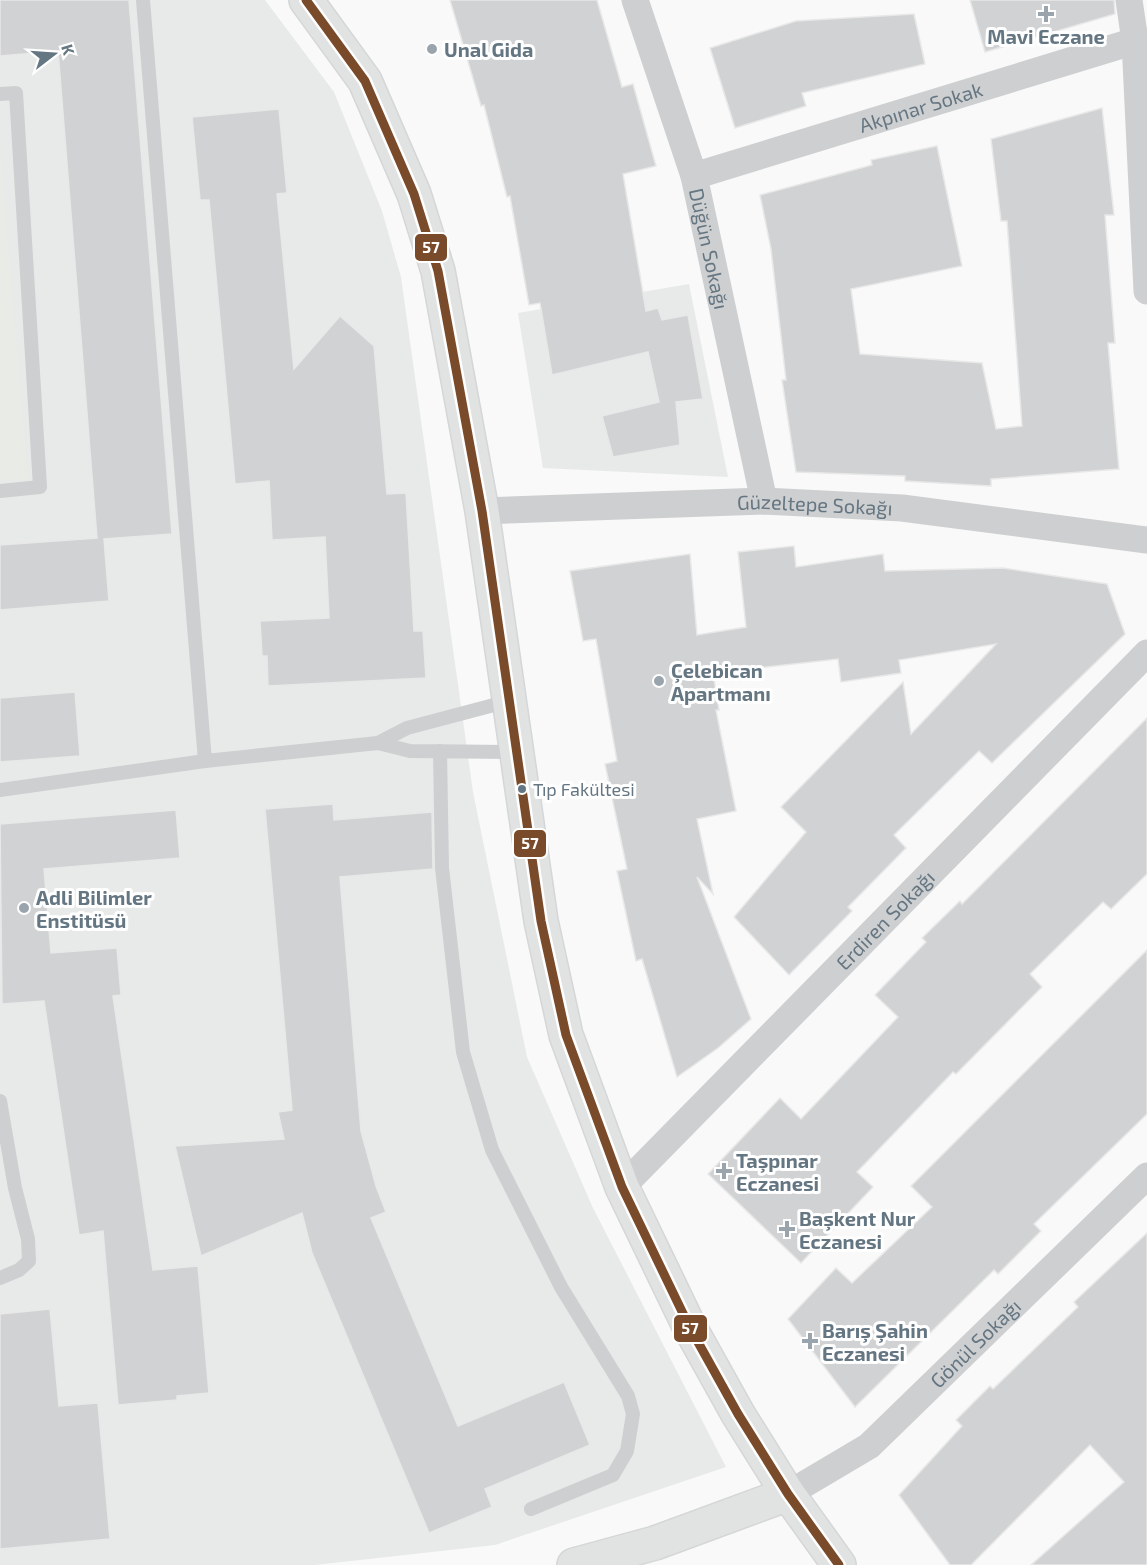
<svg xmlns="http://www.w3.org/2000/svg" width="1147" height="1565" font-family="'Exo 2',sans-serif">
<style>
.built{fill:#e8e9e9}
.green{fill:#e8ebe6}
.building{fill:#d0d2d3;stroke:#e8e8e8;stroke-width:1.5}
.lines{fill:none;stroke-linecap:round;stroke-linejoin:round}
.secondary-casing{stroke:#d5d6d7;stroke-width:36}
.primary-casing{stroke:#d5d6d7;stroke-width:36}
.lane{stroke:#cecfd0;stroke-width:14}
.street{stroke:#cecfd0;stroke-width:27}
.secondary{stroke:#e1e2e2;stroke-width:33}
.primary{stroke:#e1e2e2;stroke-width:33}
.bus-1-casing{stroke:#fff;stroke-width:14}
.bus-1{stroke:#7a4b2a;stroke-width:9}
.poi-dot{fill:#99a4ac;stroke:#fff;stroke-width:2}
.bus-dot{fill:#657683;stroke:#fff;stroke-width:2}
.labels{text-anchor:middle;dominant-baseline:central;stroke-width:6;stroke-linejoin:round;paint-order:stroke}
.bus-label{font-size:18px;fill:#657683;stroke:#fff;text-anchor:start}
.poi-label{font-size:20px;font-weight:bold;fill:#657683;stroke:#fff;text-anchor:start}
.street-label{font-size:20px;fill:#657683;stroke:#fff}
.line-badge{stroke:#fff;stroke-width:2}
.badge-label{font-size:16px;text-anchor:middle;font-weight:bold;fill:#fff}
</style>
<rect width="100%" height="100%" fill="#f9f9f9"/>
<!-- built -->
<g class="built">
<polygon points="0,0 265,0 334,92 382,211 401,277 473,792 527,1057 593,1208 726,1467 495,1545 315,1565 0,1565"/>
<polygon points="689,284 728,477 543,468 518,313"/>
</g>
<!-- green -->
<polygon class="green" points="0,146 28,479 0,480"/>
<!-- building -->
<g class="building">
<polygon points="0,0 129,0 172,534 104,539 109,601 0,610 0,545 97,538 58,51 0,56"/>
<polygon points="450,0 597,0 622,87 633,84 656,166 623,174 646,311 658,308 662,320 688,315 703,399 676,402 680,445 613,457 602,416 659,402 648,352 552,375 540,303 529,305 510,196 507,197 484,105 481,106"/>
<polygon points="970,0 1114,0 1115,14 985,52"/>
<polygon points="914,14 925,64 802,93 806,106 735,128 710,48 796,21"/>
<polygon points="1102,108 1114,215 1105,215 1115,343 1108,343 1119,469 991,479 991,486 905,481 905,476 796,472 782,380 786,380 771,249 760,195 872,165 871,160 937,146 962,266 851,289 860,354 982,363 996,429 1022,426 1007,221 1001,221 991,139"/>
<polygon points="279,109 287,193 277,194 294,369 340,316 374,346 387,494 406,493 414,631 423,631 426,678 268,686 267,656 262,656 260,621 329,618 325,537 272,540 269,481 235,484 209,200 200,200 192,117"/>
<polygon points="794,546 796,567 883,554 885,571 1003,568 1107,584 1125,634 992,763 979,751 894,835 906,848 848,907 852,911 789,975 734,917 806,832 781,807 903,682 911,734 996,644 899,660 901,673 841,682 838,659 713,673 719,710 716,710 736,811 697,819 713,894 697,877 751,1019 718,1048 677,1077 642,959 636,961 617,871 627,869 605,764 617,761 596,639 583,641 570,571 690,554 697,635 746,627 738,552"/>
<polygon points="75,692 80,756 0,762 0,698"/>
<polygon points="1147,718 1147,874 1111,909 1103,902 1030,974 1042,987 956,1074 953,1072 857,1172 873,1187 801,1263 708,1174 780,1098 801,1119 898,1017 875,995 926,942 922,938 960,901 962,904"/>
<polygon points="333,804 334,820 432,812 433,869 340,877 361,1131 376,1186 386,1212 371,1218 458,1426 564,1382 590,1445 485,1489 492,1507 429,1533 312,1253 302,1213 201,1256 175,1146 284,1139 278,1112 292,1110 265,809"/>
<polygon points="176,810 180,858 44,869 51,953 117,948 121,995 113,996 153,1270 198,1266 209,1393 177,1396 177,1400 118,1405 103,1231 79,1235 44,1001 2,1004 0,824"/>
<polygon points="1147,950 1147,1114 1034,1224 1041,1231 998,1274 994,1270 855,1407 788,1319 836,1268 852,1283 932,1207 911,1186"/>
<polygon points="1147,1233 1147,1565 1031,1565 1124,1482 1090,1445 971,1565 950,1565 899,1495 962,1426 956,1420 990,1386 993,1389 1078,1307 1074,1302"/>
<polygon points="50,1309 59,1406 98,1403 110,1539 0,1549 0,1314"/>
</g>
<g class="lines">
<defs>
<polyline id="secondary" points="574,1565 655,1543 788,1494"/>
<polyline id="primary" points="306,0 365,81 414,194 438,271 482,511 541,921 566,1035 622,1187 689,1326 738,1414 788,1494 839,1565"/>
</defs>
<!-- secondary casing -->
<use href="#secondary" class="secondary-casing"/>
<!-- primary casing -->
<use href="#primary" class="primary-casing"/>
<!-- lane -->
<g class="lane">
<polyline points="143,0 205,761"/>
<polyline points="0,94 16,93 40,487 0,491"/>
<polyline points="378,743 407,728 509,701"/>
<polyline points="440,751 442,868 463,1052 492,1150 561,1287 628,1396 633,1414 627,1451 613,1475 531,1509"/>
<polyline points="0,790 205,761 378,743 410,751 516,752"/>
<polyline points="0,1101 15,1188 28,1239 29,1261 19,1270 0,1278"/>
</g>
<!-- street -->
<g class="street">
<path id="s1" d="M635,0l59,176 70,325"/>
<polyline points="1129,0 1135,41 1147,291"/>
<path id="s2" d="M694,176l441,-135h12"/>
<path id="s3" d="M482,511l282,-10 138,7 245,32"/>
<path id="s4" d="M622,1187l525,-534"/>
<path id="s5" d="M788,1494l81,-48 278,-270"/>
</g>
<!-- secondary -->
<use href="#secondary" class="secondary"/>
<!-- primary -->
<use href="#primary" class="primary"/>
<defs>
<polyline id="bus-1" points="306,0 365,81 414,194 438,271 482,511 541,921 566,1035 622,1187 689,1326 738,1414 788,1494 839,1565"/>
</defs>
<!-- bus-1 casing -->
<use href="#bus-1" class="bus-1-casing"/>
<!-- bus-1 -->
<use href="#bus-1" class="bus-1"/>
</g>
<!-- markers -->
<g class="poi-dot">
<path d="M1043 5h6v6h6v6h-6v6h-6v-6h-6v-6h6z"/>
<circle cx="432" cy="49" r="6"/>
<circle cx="659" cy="681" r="6"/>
<circle cx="24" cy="908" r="6"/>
<path d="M721 1162h6v6h6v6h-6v6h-6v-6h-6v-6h6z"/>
<path d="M784 1220h6v6h6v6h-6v6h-6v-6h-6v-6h6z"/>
<path d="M807 1332h6v6h6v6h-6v6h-6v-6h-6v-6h6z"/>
</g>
<circle class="bus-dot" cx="522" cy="789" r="5"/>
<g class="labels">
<!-- bus labels -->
<g class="bus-label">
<text x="533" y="789">Tıp Fakültesi</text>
</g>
<!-- poi labels -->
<g class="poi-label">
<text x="1046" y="36" text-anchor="middle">Mavi Eczane</text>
<text x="444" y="49">Unal Gida</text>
<text x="671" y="670">Çelebican<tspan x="671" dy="23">Apartmanı</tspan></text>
<text x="36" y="897">Adli Bilimler<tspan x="36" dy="23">Enstitüsü</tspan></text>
<text x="736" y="1160">Taşpınar<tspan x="736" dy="23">Eczanesi</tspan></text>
<text x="799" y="1218">Başkent Nur<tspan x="799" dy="23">Eczanesi</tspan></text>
<text x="822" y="1330">Barış Şahin<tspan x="822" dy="23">Eczanesi</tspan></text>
</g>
<!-- street labels -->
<g class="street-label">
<text stroke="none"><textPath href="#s2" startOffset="237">Akpınar Sokak</textPath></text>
<text stroke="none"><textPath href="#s1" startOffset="260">Düğün Sokağı</textPath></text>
<text stroke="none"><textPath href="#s3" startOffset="333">Güzeltepe Sokağı</textPath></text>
<text stroke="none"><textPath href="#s4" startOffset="375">Erdiren Sokağı</textPath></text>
<text stroke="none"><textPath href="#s5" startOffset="242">Gönül Sokağı</textPath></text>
</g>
</g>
<g class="line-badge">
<rect x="414" y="233" width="34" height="29" rx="6" fill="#7a4b2a"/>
<rect x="513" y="829" width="34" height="29" rx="6" fill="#7a4b2a"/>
<rect x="673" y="1314" width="35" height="29" rx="6" fill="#7a4b2a"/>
</g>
<g class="badge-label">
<text x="431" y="253">57</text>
<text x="530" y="849">57</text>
<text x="690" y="1334">57</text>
</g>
<!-- north arrow -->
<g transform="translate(54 54) rotate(73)" stroke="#ffffff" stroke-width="4.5" paint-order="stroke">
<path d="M0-4.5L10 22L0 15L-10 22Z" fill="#657683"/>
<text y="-9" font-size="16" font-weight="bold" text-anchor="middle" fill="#657683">K</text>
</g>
</svg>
